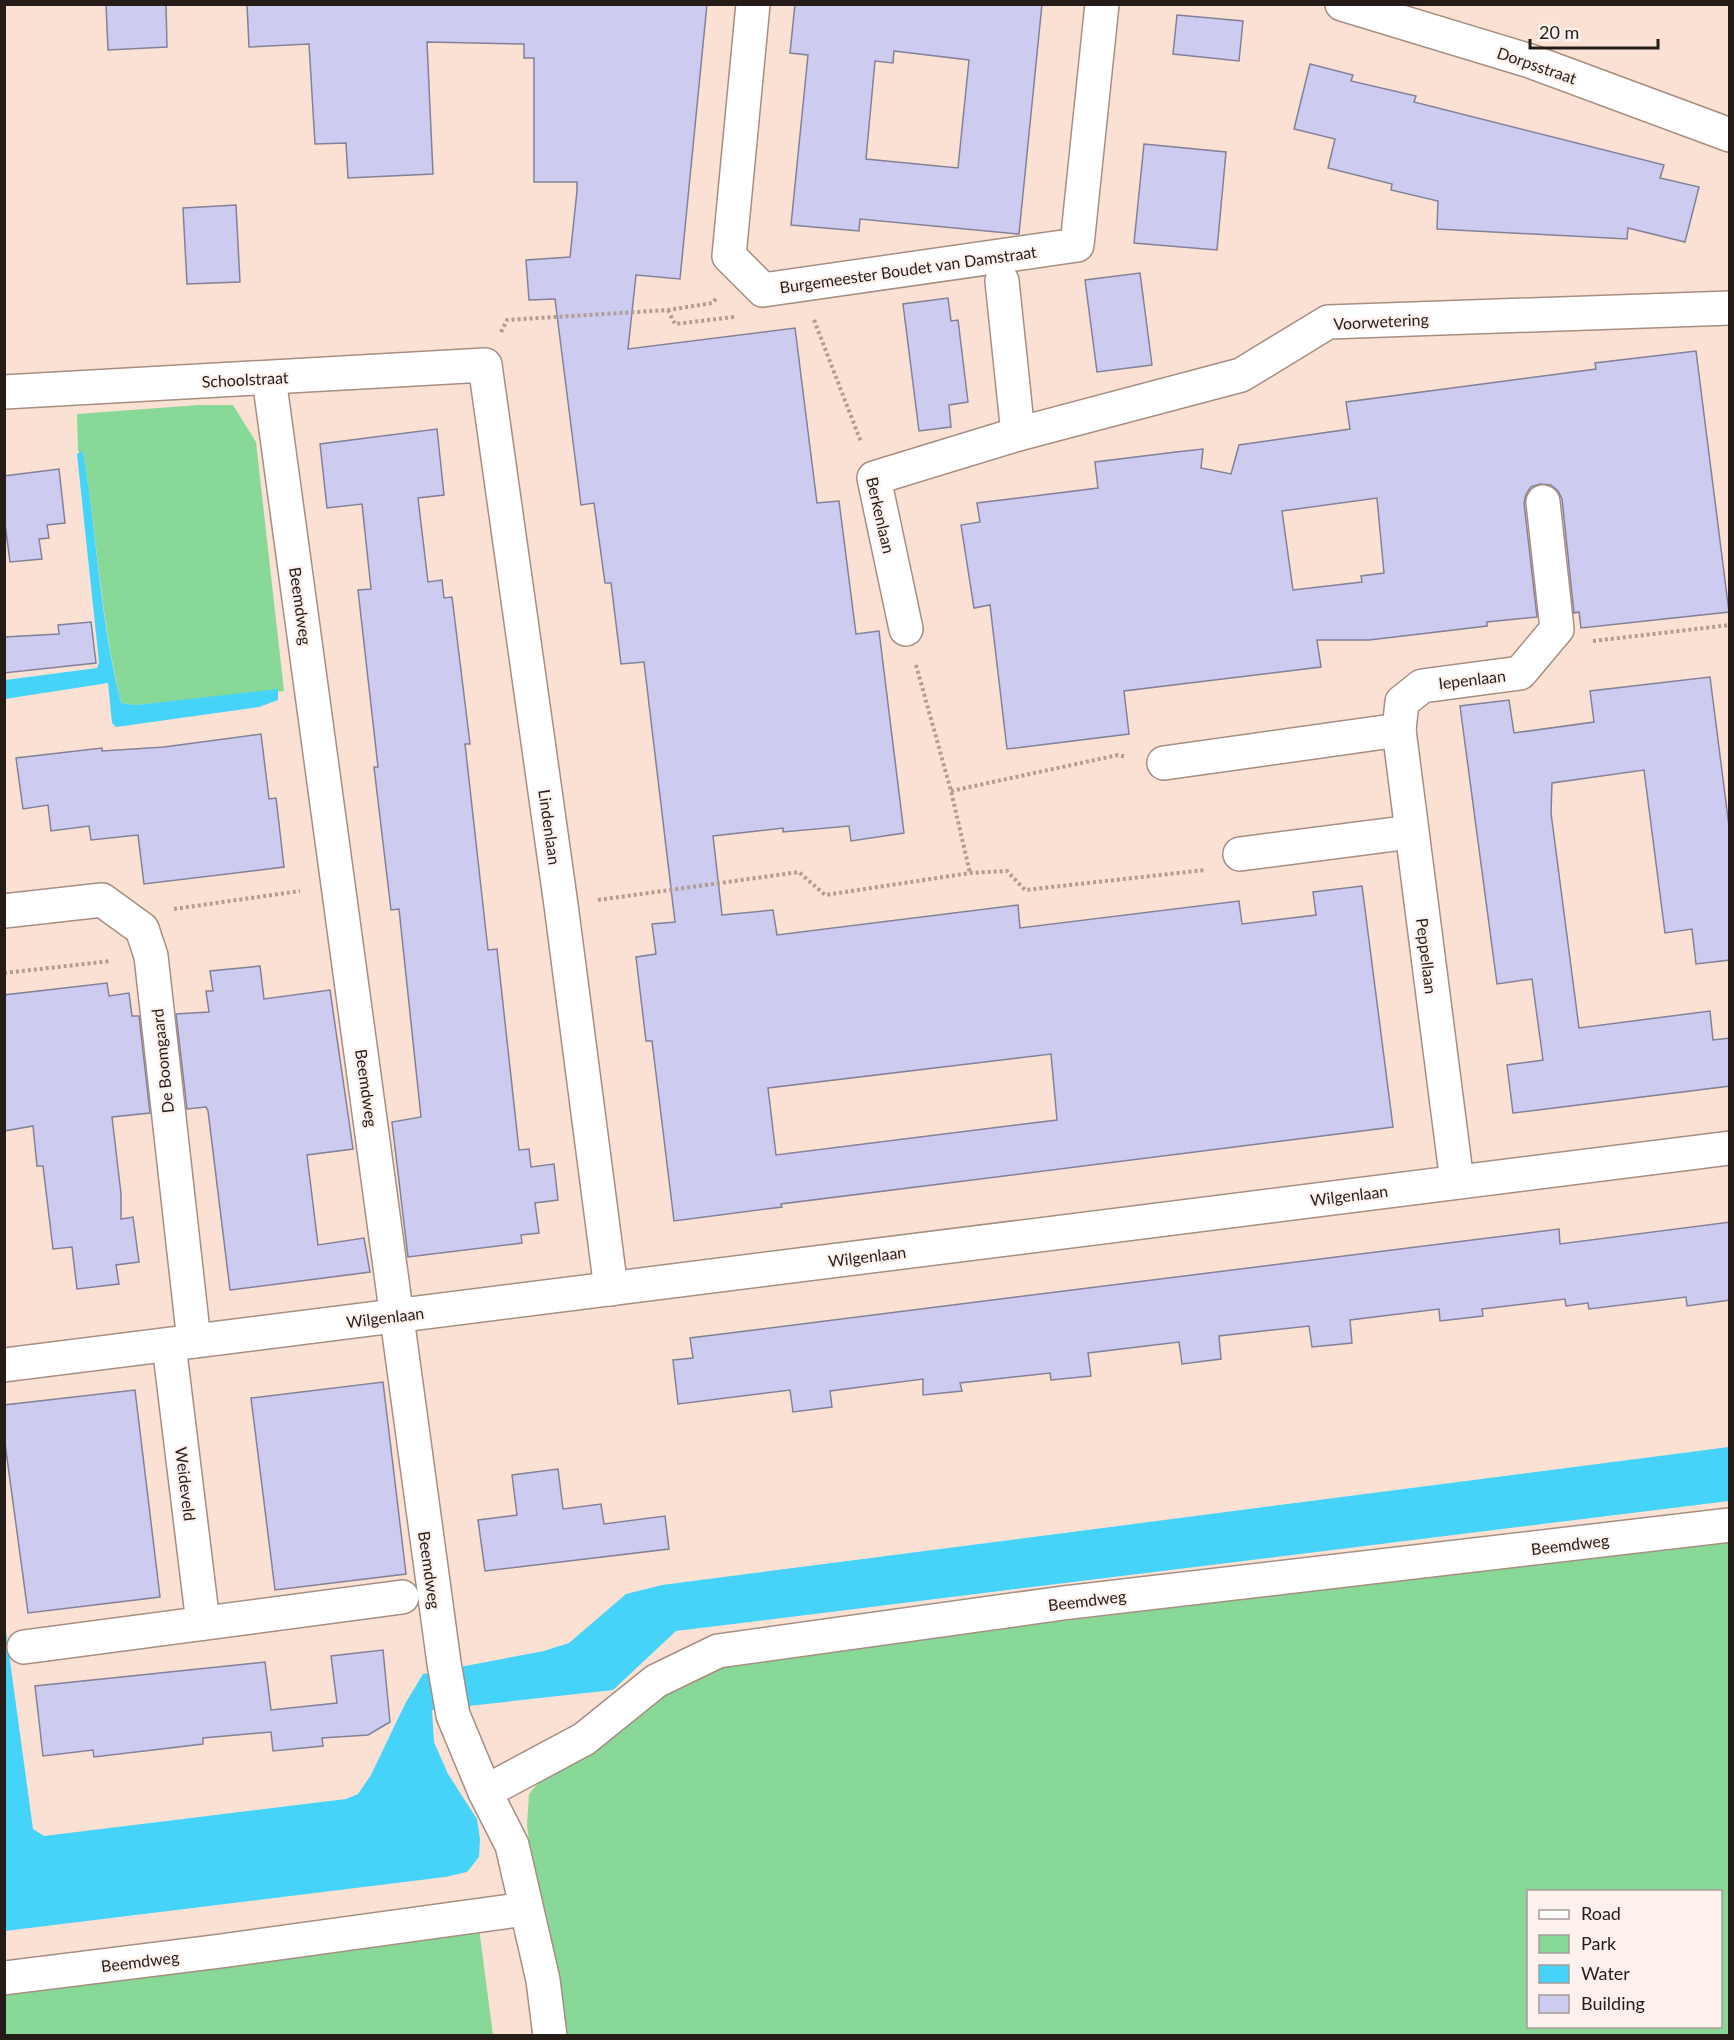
<svg xmlns="http://www.w3.org/2000/svg" width="1734" height="2040" font-family="Lato,sans-serif">
<style>
.green{fill:#88d997;fill-rule:evenodd}
.water{fill:#45d3fa}
.building{fill:#cecbf0;stroke:#838197;stroke-width:1.5;fill-rule:evenodd}
.lines{fill:none;stroke-linecap:round;stroke-linejoin:round}
.minor-casing{stroke:#a68e82;stroke-width:36}
.path{stroke:#b09d93;stroke-width:4;stroke-dasharray:3 3;stroke-linecap:butt}
.minor{stroke:#fff;stroke-width:33}
.labels{text-anchor:middle;dominant-baseline:central;stroke-width:4.5;stroke-linejoin:round;paint-order:stroke}
.street-label{font-size:16px;fill:#251c18;stroke:#fcf1ec}
</style>
<rect width="100%" height="100%" fill="#fae1d4"/>
<!-- green -->
<g class="green">
<path d="M199,405h34l23,37 28,249 -149,14 -14,-2c-20,-82 -24,-168 -38,-252l-4,2 -1,-3 -1,-36z"/>
<path d="M1729,1540v495h-1177l-25,-210 2,-31 10,-12 51,-34 92,-81zM1528,1892h192v134h-192z"/>
<polygon points="477,1913 493,2035 5,2035 4,1976"/>
</g>
<!-- water -->
<g class="water">
<path d="M83,451c14,83 17,170 38,252l15,2 142,-16v11l-19,7 -143,20 -4,-4 -4,-40 -103,16v-19l92,-12 2,-6 -22,-208z"/>
<polygon points="1729,1447 1729,1501 676,1631 613,1690 432,1710 434,1742 448,1774 477,1819 480,1839 479,1857 467,1872 445,1877 5,1931 4,1617 33,1829 44,1836 346,1799 358,1794 371,1775 405,1704 423,1674 544,1651 569,1643 626,1594 662,1585"/>
</g>
<!-- building -->
<g class="building">
<polygon points="106,4 166,4 167,47 108,50"/>
<path d="M247,4h460l-27,275 -44,-4 -8,74 167,-21 22,175 22,-2 17,133 23,-3 25,202 -53,8 -2,-15 -66,6v-4l-70,8 9,79 51,-5 4,25 241,-30 2,23 219,-27 3,23 74,-9 -3,-23 49,-6 31,241 -612,77 1,3 -108,14 -22,-180h-6l-10,-84 20,-3 -4,-30 23,-2 -31,-260 -23,2 -10,-81h-6l-11,-80 -13,2 -26,-206 -26,1 -3,-40 44,-3 7,-66v-9h-43v-124h-10v-14l-97,-2 6,132 -85,4 -2,-35 -31,1 -6,-100 -60,3zM1051,1054l6,66 -281,35 -8,-67z"/>
<path d="M795,4h247l-23,230 -159,-15 -1,12 -68,-6 17,-170 -18,-2zM894,51l75,9 -11,108 -92,-9 9,-98 18,2z"/>
<polygon points="1177,15 1243,21 1239,61 1173,54"/>
<polygon points="1310,64 1353,75 1351,81 1416,96 1414,102 1664,165 1660,178 1699,187 1685,242 1628,228 1627,239 1437,229 1438,201 1391,190 1392,184 1328,168 1335,139 1294,129"/>
<polygon points="1144,144 1226,152 1217,250 1134,243"/>
<polygon points="236,205 240,282 187,284 183,208"/>
<polygon points="1140,273 1152,365 1097,372 1085,280"/>
<polygon points="948,298 951,321 958,320 968,402 949,405 951,427 919,431 903,304"/>
<path d="M1696,351l33,261 -148,16 -2,-16 -5,1 -12,-114 -4,-8 -7,-6 -11,-1 -9,3 -5,7 -2,9 13,114 -50,5v4l-118,14h-52l4,27 -197,24 5,43 -122,15 -17,-144 -16,3 -13,-83 19,-3 -3,-19 121,-15 -3,-26 81,-10 27,-3 -2,19 30,6 8,-29 111,-16 -4,-27 250,-33 -1,-6zM1377,498l7,75 -23,3 1,6 -69,8 -11,-79z"/>
<polygon points="437,429 444,495 418,498 428,582 442,580 444,598 452,597 470,744 465,744 488,950 497,949 519,1150 529,1149 531,1167 554,1164 558,1200 535,1203 539,1233 521,1235 522,1243 408,1257 392,1122 421,1117 399,909 391,910 374,767 378,767 358,590 371,589 362,504 327,508 320,444"/>
<polygon points="59,469 65,523 47,525 49,538 39,539 42,559 10,562 4,516 4,476"/>
<polygon points="91,622 96,663 4,673 4,637 59,634 58,625"/>
<polygon points="1710,677 1730,834 1730,960 1696,964 1692,929 1665,933 1644,770 1552,783 1551,813 1579,1028 1710,1011 1713,1040 1730,1038 1730,1086 1513,1113 1507,1065 1543,1060 1532,979 1497,984 1460,706 1509,700 1514,733 1594,722 1590,691"/>
<polygon points="261,734 269,799 276,798 284,867 144,884 138,835 91,840 89,826 51,831 48,805 23,809 16,758 102,748 102,751 164,747"/>
<polygon points="260,966 264,999 330,990 353,1149 307,1155 318,1245 364,1238 370,1272 230,1290 208,1111 206,1107 187,1109 176,1014 209,1012 206,991 213,991 210,971"/>
<polygon points="107,983 109,996 129,993 132,1016 139,1016 150,1113 112,1117 121,1194 121,1219 133,1217 139,1262 116,1265 119,1284 77,1289 72,1247 53,1249 43,1166 37,1166 33,1126 4,1131 4,995"/>
<polygon points="1730,1222 1730,1300 1687,1306 1686,1297 1589,1309 1588,1303 1566,1306 1565,1299 1482,1309 1483,1316 1440,1321 1439,1309 1350,1320 1352,1343 1312,1347 1309,1326 1219,1336 1221,1359 1182,1364 1179,1342 1088,1353 1091,1376 1051,1380 1050,1373 960,1383 962,1391 923,1395 923,1379 830,1391 832,1407 793,1412 790,1390 678,1404 673,1360 693,1358 690,1338 1559,1229 1560,1244"/>
<polygon points="383,1382 406,1574 275,1590 251,1398"/>
<polygon points="135,1390 160,1597 28,1613 4,1436 4,1405"/>
<polygon points="558,1469 563,1509 601,1504 604,1524 665,1516 669,1549 485,1571 478,1520 517,1515 512,1475"/>
<polygon points="383,1650 390,1722 368,1735 322,1738 323,1746 273,1751 271,1732 203,1738 203,1744 94,1757 93,1750 43,1756 35,1686 265,1662 271,1710 337,1703 331,1656"/>
</g>
<g class="lines">
<defs>
<g id="minor">
<polyline points="753,4 729,256 763,290 1077,245 1102,4"/>
<polyline points="1342,4 1530,61 1730,135"/>
<polyline points="1002,281 1018,434"/>
<polyline points="269,378 444,1663 453,1715 485,1792 512,1845 543,1980 550,2036"/>
<polyline points="4,392 485,365 561,905 611,1289"/>
<polyline points="906,629 874,478 1018,434 1241,375 1328,322 1730,308"/>
<polyline points="1399,730 1457,1182"/>
<polyline points="1164,763 1399,730 1402,702 1422,686 1520,673 1557,629 1543,502"/>
<polyline points="1240,854 1411,832"/>
<polyline points="4,911 102,900 142,929 151,956 194,1341"/>
<polyline points="169,1345 203,1623"/>
<polyline points="4,1365 1730,1148"/>
<polyline points="24,1647 402,1597"/>
<polyline points="485,1792 584,1739 656,1681 718,1651 1063,1603 1730,1525"/>
<polyline points="4,1978 221,1951 525,1909"/>
</g>
</defs>
<!-- minor casing -->
<use href="#minor" class="minor-casing"/>
<!-- path -->
<g class="path">
<polyline points="668,310 675,324 734,317"/>
<polyline points="814,320 861,442"/>
<polyline points="501,332 507,320 668,310 712,303 717,298"/>
<polyline points="1593,641 1730,625"/>
<polyline points="916,665 951,791 970,873"/>
<polyline points="951,791 1118,755 1126,757"/>
<polyline points="598,900 799,872 825,895 970,873 1007,871 1025,890 1205,870"/>
<polyline points="174,909 300,891"/>
<polyline points="4,973 111,961"/>
</g>
<!-- minor -->
<use href="#minor" class="minor"/>
</g>
<g class="labels">
<!-- street labels -->
<g class="street-label">
<text transform="translate(1537 65) rotate(19)">Dorpsstraat</text>
<text transform="translate(908 269) rotate(-8)">Burgemeester Boudet van Damstraat</text>
<text transform="translate(1381 321) rotate(-3)">Voorwetering</text>
<text transform="translate(245 379) rotate(-3)">Schoolstraat</text>
<text transform="translate(881 515) rotate(77)">Berkenlaan</text>
<text transform="translate(301 606) rotate(82)">Beemdweg</text>
<text transform="translate(1472 679) rotate(-7)">Iepenlaan</text>
<text transform="translate(550 827) rotate(82)">Lindenlaan</text>
<text transform="translate(1427 956) rotate(83)">Peppellaan</text>
<text transform="translate(162 1061) rotate(-96)">De Boomgaard</text>
<text transform="translate(367 1088) rotate(82)">Beemdweg</text>
<text transform="translate(1349 1195) rotate(-7)">Wilgenlaan</text>
<text transform="translate(867 1256) rotate(-7)">Wilgenlaan</text>
<text transform="translate(385 1317) rotate(-7)">Wilgenlaan</text>
<text transform="translate(186 1484) rotate(83)">Weideveld</text>
<text transform="translate(1570 1544) rotate(-7)">Beemdweg</text>
<text transform="translate(430 1570) rotate(82)">Beemdweg</text>
<text transform="translate(1087 1600) rotate(-7)">Beemdweg</text>
<text transform="translate(140 1961) rotate(-7)">Beemdweg</text>
</g>
</g>
<!-- border -->
<rect width="1734" height="2040" fill="none" stroke="#251c18" stroke-width="12"/>
<!-- legend -->
<rect x="1527" y="1890" width="195" height="138" fill="#fcf1ec" stroke="#a69c97" stroke-width="1.5"/>
<rect x="1539" y="1910" width="30" height="9" fill="#ffffff" stroke="#a69c97" stroke-width="1.5"/>
<text x="1581" y="1920" font-size="18" fill="#251c18">Road</text>
<rect x="1539" y="1935" width="30" height="18" fill="#88d997" stroke="#a69c97" stroke-width="1.5"/>
<text x="1581" y="1950" font-size="18" fill="#251c18">Park</text>
<rect x="1539" y="1965" width="30" height="18" fill="#45d3fa" stroke="#a69c97" stroke-width="1.5"/>
<text x="1581" y="1980" font-size="18" fill="#251c18">Water</text>
<rect x="1539" y="1995" width="30" height="18" fill="#cecbf0" stroke="#a69c97" stroke-width="1.5"/>
<text x="1581" y="2010" font-size="18" fill="#251c18">Building</text>
<!-- scale -->
<path d="M1530 39v9h128v-9" fill="none" stroke="#251c18" stroke-width="3"/>
<text x="1539" y="39" font-size="18" fill="#251c18" stroke="#fcf1ec" stroke-width="4.5" paint-order="stroke">20 m</text>
</svg>
